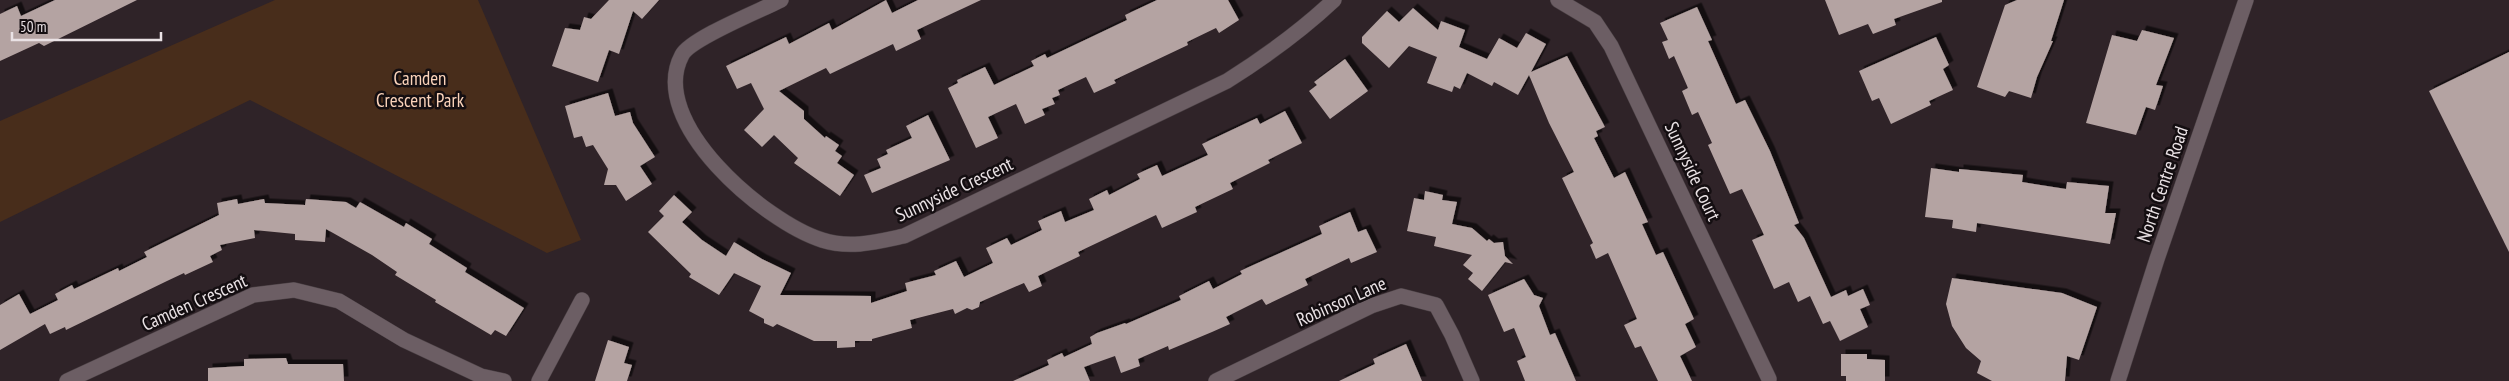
<svg xmlns="http://www.w3.org/2000/svg" width="2509" height="381" font-family="'PT Sans Narrow',sans-serif">
<style>
.green{fill:#482d1b}
.building{fill:#b4a3a2;filter:url(#shadow)}
.lines{fill:none;stroke-linecap:round;stroke-linejoin:round}
.street-casing{stroke:#4a4044;stroke-width:16}
.secondary-casing{stroke:#4a4044;stroke-width:16}
.street{stroke:#6c5e64;stroke-width:15}
.secondary{stroke:#6c5e64;stroke-width:15}
.labels{text-anchor:middle;dominant-baseline:central;stroke-width:5;stroke-linejoin:round;paint-order:stroke}
.park-label{font-size:19px;fill:#fbd3ba;stroke:#140e11}
.street-label{font-size:19px;fill:#eae2e5;stroke:#140e11}
</style>
<defs>
<filter id="shadow"><feDropShadow dx="4.5" dy="-4.5" stdDeviation="0" flood-color="#0009"/></filter>
</defs>
<rect width="100%" height="100%" fill="#2f2328"/>
<!-- green -->
<polygon class="green" points="275,0 478,0 581,240 547,253 250,100 0,222 0,121"/>
<!-- building -->
<g class="building">
<polygon points="55,0 137,0 44,46 39,43 0,61 0,14 17,6 21,16"/>
<polygon points="609,0 659,0 642,19 633,11 619,54 609,50 598,82 552,66 565,28 580,30 584,17 591,19"/>
<polygon points="886,0 892,13 918,0 981,0 917,30 921,39 896,51 893,44 830,74 826,68 779,91 804,111 804,119 825,138 826,136 839,145 835,151 842,156 837,163 854,175 840,196 794,163 798,158 774,135 762,147 744,130 764,109 751,83 737,89 726,66 786,37 789,44 829,23 832,30"/>
<polygon points="1157,0 1228,0 1239,20 1219,33 1216,28 1187,42 1188,45 1114,80 1116,83 1094,93 1086,77 1058,90 1060,95 1052,98 1055,104 1042,109 1045,115 1025,124 1016,104 988,117 998,138 976,148 948,88 958,83 957,80 985,67 994,85 1034,66 1031,61 1045,54 1047,58 1127,20 1125,15"/>
<polygon points="1825,0 1942,0 1942,2 1894,19 1896,25 1873,34 1868,24 1839,35"/>
<polygon points="2017,0 2064,0 2051,41 2053,41 2037,77 2031,98 2009,91 2005,97 1977,87 2005,5"/>
<polygon points="1697,7 1712,40 1708,41 1736,104 1745,100 1770,151 1799,223 1794,225 1804,238 1831,297 1846,290 1848,296 1863,289 1870,305 1860,309 1868,327 1840,341 1830,321 1823,324 1810,296 1798,302 1789,282 1774,289 1752,240 1764,235 1742,189 1730,194 1708,145 1712,143 1698,112 1692,115 1682,91 1688,88 1674,56 1669,59 1662,42 1668,40 1660,23"/>
<polygon points="1413,8 1438,30 1441,21 1465,30 1459,47 1487,59 1499,38 1517,48 1526,33 1546,44 1531,72 1567,56 1605,127 1596,131 1598,136 1594,138 1614,178 1625,172 1648,222 1642,224 1656,255 1663,252 1694,319 1685,324 1696,347 1680,356 1692,381 1658,381 1641,346 1635,348 1624,325 1637,319 1608,253 1596,259 1590,245 1593,243 1562,178 1574,172 1549,123 1529,75 1518,95 1494,82 1492,86 1467,73 1460,89 1454,86 1452,92 1427,83 1437,57 1409,46 1389,68 1362,43 1362,37 1387,11 1399,22"/>
<polygon points="2142,30 2174,38 2156,85 2163,86 2155,110 2146,107 2136,135 2086,123 2112,35 2137,41"/>
<polygon points="1936,37 1949,65 1943,69 1953,90 1929,101 1931,105 1891,124 1879,98 1872,101 1859,71"/>
<polygon points="2509,52 2509,252 2429,91"/>
<polygon points="1345,59 1368,91 1330,119 1309,91 1317,85 1314,82"/>
<polygon points="608,93 615,116 630,112 633,123 655,157 640,166 652,184 626,201 616,185 604,185 608,169 593,145 586,147 582,136 574,138 565,106"/>
<polygon points="1285,111 1302,143 1268,160 1270,163 1230,183 1233,189 1195,207 1197,212 1162,228 1156,215 1078,252 1080,256 1038,276 1042,286 1029,292 1024,283 980,302 979,307 972,310 967,308 955,314 953,309 910,320 912,328 872,339 872,341 855,341 855,347 837,348 837,341 814,341 777,324 773,327 764,323 764,319 749,311 761,286 734,273 719,295 689,277 691,274 648,232 664,216 659,211 674,195 692,212 682,222 702,240 726,256 734,242 762,259 791,273 780,295 871,296 871,303 907,291 905,283 936,275 934,271 956,261 964,277 993,263 986,248 1007,238 1011,245 1042,230 1038,221 1061,211 1065,222 1094,210 1089,199 1107,190 1109,195 1140,179 1137,174 1157,165 1162,176 1208,155 1202,144 1257,118 1260,124"/>
<polygon points="928,115 950,160 872,193 864,175 881,168 877,159 888,154 886,150 912,138 906,126"/>
<polygon points="1931,168 1959,172 1959,169 2023,175 2022,182 2066,189 2067,182 2109,186 2105,213 2116,213 2110,244 1977,223 1976,232 1952,228 1953,220 1925,217"/>
<polygon points="1425,191 1443,195 1442,200 1457,202 1452,224 1472,228 1487,241 1489,239 1494,243 1503,242 1505,256 1513,264 1505,262 1482,291 1468,279 1473,273 1463,265 1472,255 1434,246 1436,237 1407,231 1414,198 1424,200"/>
<polygon points="237,199 238,204 264,199 265,203 305,205 306,199 346,202 356,208 360,202 404,227 406,223 432,239 429,244 467,268 465,272 524,308 506,336 495,330 491,335 435,302 436,300 395,275 397,272 372,255 326,229 325,242 295,240 295,234 254,230 255,238 220,245 222,250 210,256 213,262 185,275 184,273 167,281 66,330 65,327 50,334 45,324 0,350 0,305 19,294 30,314 58,300 55,294 72,285 74,289 118,268 119,271 147,257 144,252 219,215 217,203"/>
<polygon points="1350,212 1358,232 1366,229 1377,252 1351,263 1349,258 1305,279 1308,285 1266,305 1262,299 1226,317 1230,324 1212,332 1169,350 1168,346 1138,359 1140,366 1121,373 1115,356 1084,367 1090,381 1013,381 1049,365 1047,360 1062,353 1064,357 1092,344 1090,337 1097,333 1125,323 1126,324 1181,300 1179,296 1209,281 1213,289 1242,274 1240,271 1322,234 1319,226"/>
<polygon points="1952,278 2062,293 2097,307 2079,360 2067,356 2065,381 1992,381 1977,373 1981,361 1966,348 1952,326 1946,304"/>
<polygon points="1524,279 1534,295 1543,298 1539,306 1550,335 1555,333 1576,381 1525,381 1517,361 1526,357 1514,328 1504,332 1488,295"/>
<polygon points="608,340 629,347 624,363 632,365 627,381 595,381"/>
<polygon points="1406,344 1422,381 1339,381 1375,364 1373,359"/>
<polygon points="1841,354 1867,354 1867,359 1885,360 1885,381 1846,381 1846,376 1841,376"/>
<polygon points="286,358 288,364 343,364 344,381 208,381 208,368 244,366 244,359"/>
</g>
<g class="lines">
<defs>
<g id="street">
<path d="M781,0c-19,10 -90,38 -99,55 -36,67 83,167 140,185 28,9 54,2 82,-4l323,-155c38,-24 74,-50 107,-81"/>
<polyline points="1558,0 1595,22 1611,46 1769,379"/>
<polyline points="67,381 253,295 294,290 339,301 404,340 481,376 504,381"/>
<polyline points="539,381 582,300"/>
<polyline points="1216,381 1371,306 1401,296 1436,305 1452,335 1472,381"/>
</g>
<polyline id="secondary" points="2118,381 2157,259 2246,0"/>
</defs>
<!-- street casing -->
<use href="#street" class="street-casing"/>
<!-- secondary casing -->
<use href="#secondary" class="secondary-casing"/>
<!-- street -->
<use href="#street" class="street"/>
<!-- secondary -->
<use href="#secondary" class="secondary"/>
</g>
<g class="labels">
<!-- park labels -->
<g class="park-label">
<text x="420" y="78">Camden<tspan x="420" dy="22">Crescent Park</tspan></text>
</g>
<!-- street labels -->
<g class="street-label">
<text transform="translate(1693 171) rotate(65)">Sunnyside Court</text>
<text transform="translate(2162 184) rotate(-71)">North Centre Road</text>
<text transform="translate(954 189) rotate(-25)">Sunnyside Crescent</text>
<text transform="translate(1341 301) rotate(-24)">Robinson Lane</text>
<text transform="translate(194 302) rotate(-24)">Camden Crescent</text>
</g>
</g>
<!-- scale -->
<path d="M12 32v8h149v-8" fill="none" stroke="#eae2e5" stroke-width="2.5"/>
<text x="20" y="32" font-size="15" fill="#eae2e5" stroke="#140e11" stroke-width="4" paint-order="stroke">50 m</text>
</svg>
